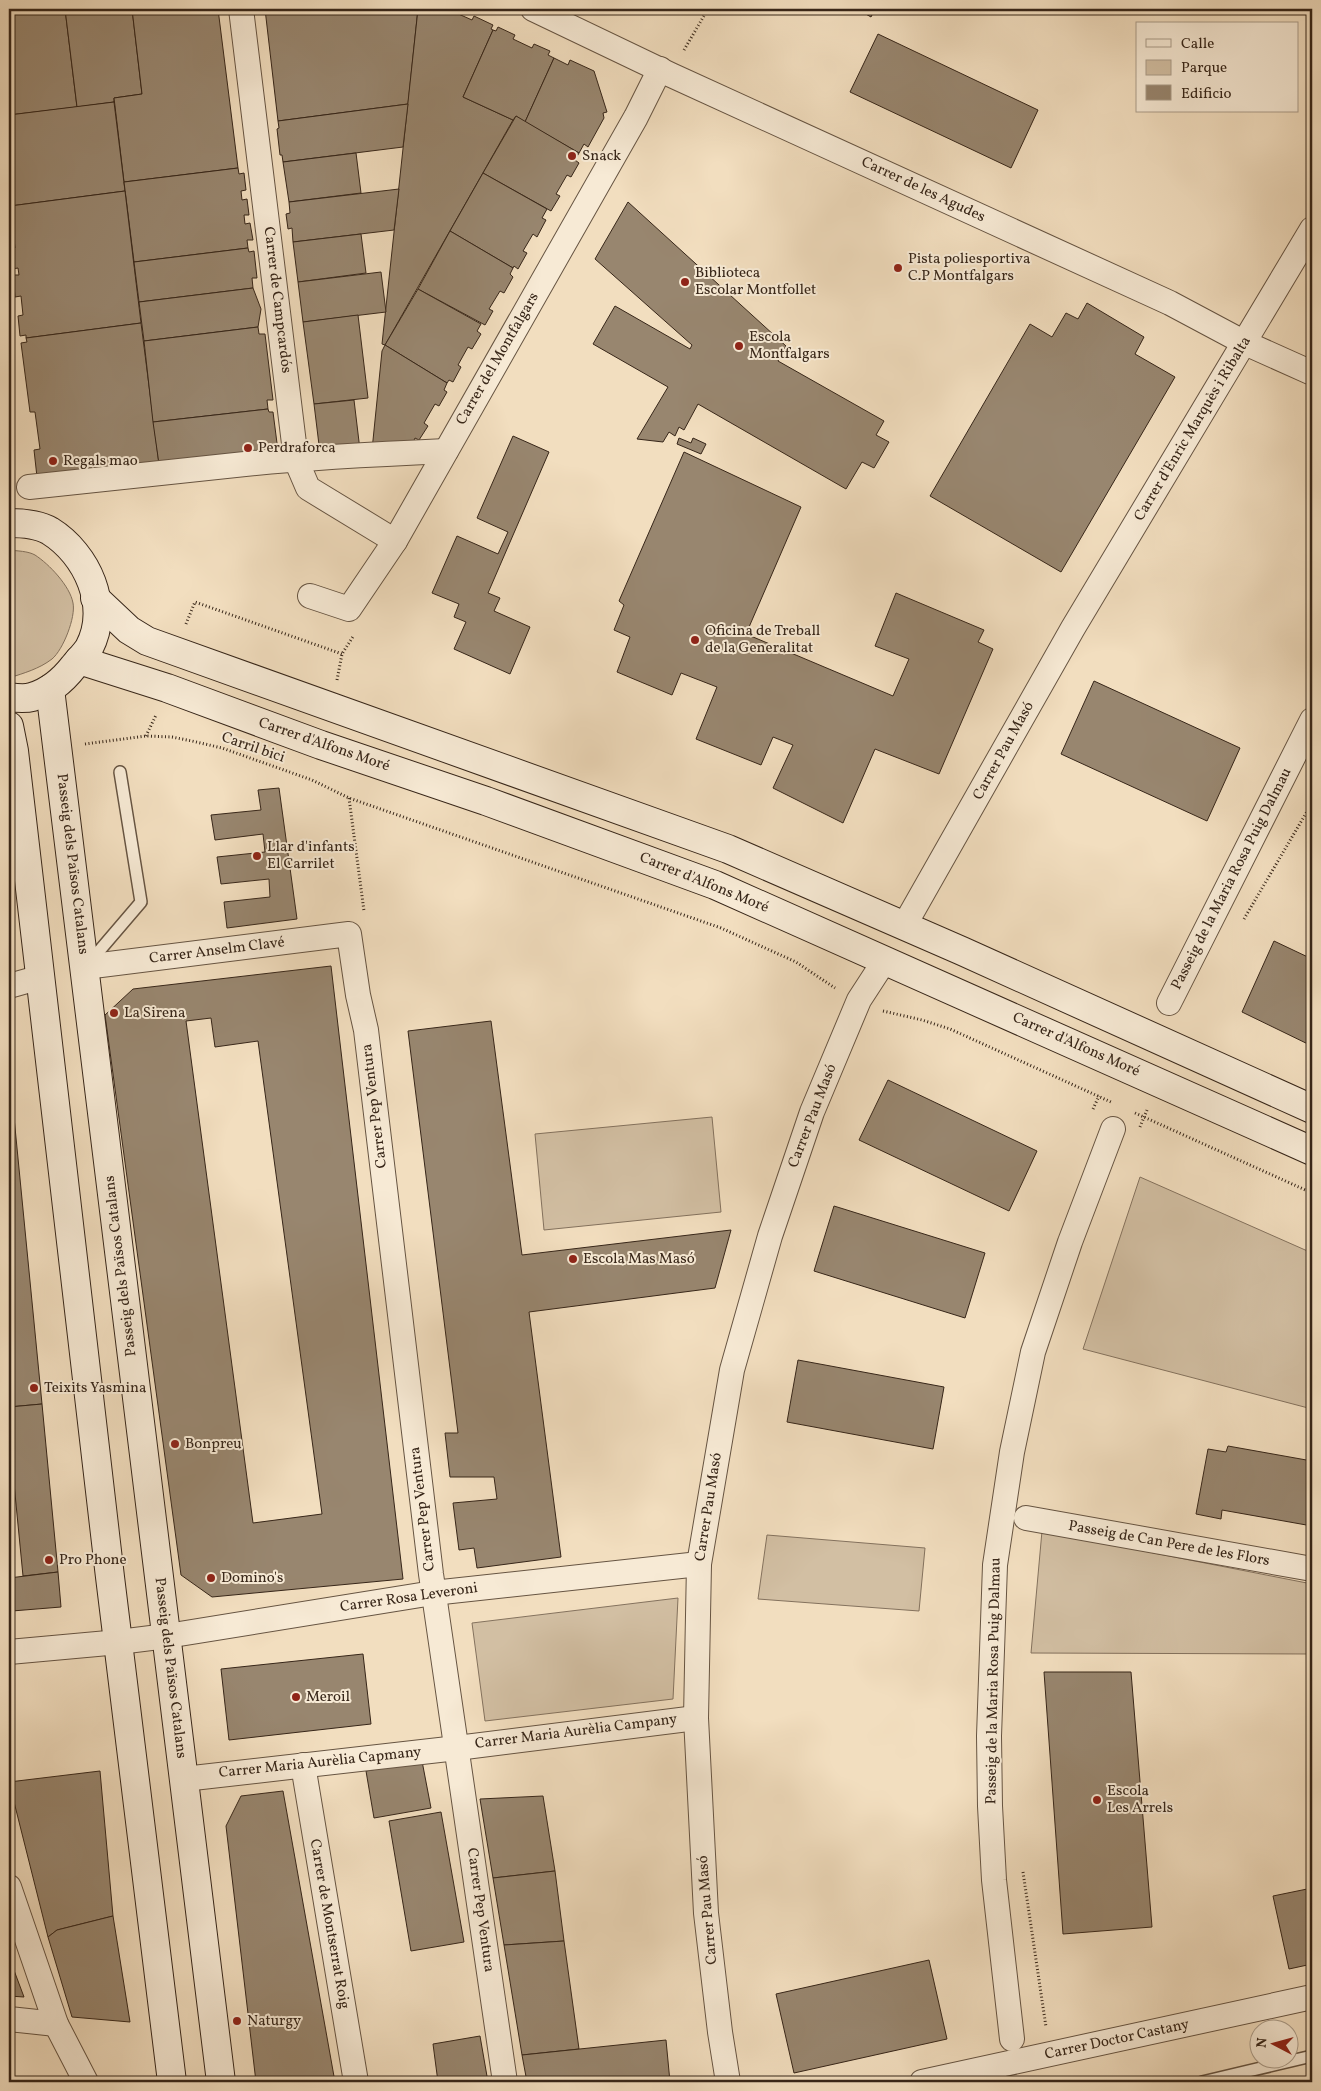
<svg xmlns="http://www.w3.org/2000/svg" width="1321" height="2091" font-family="Vollkorn,serif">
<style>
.green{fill:#d2bfa3;stroke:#84725e}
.building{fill:#98866f;stroke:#372619;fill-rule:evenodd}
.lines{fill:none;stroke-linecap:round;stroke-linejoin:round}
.lane-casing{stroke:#665442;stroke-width:14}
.street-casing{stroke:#665442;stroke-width:26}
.secondary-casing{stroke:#372619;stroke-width:30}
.path{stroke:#372619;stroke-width:3;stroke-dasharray:1 2.5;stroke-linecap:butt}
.lane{stroke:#f7ead5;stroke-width:11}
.street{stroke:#f7ead5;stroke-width:24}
.secondary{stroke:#f7ead5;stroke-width:28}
.poi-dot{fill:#8f2418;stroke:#f7ead5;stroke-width:2}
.labels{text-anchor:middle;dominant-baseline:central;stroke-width:4;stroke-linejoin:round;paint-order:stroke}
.poi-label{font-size:15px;fill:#372619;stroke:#f7ead5;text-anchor:start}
.street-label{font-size:15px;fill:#372619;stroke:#f7ead5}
</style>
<rect width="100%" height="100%" fill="#f2debf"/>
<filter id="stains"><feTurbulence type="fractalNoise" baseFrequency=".004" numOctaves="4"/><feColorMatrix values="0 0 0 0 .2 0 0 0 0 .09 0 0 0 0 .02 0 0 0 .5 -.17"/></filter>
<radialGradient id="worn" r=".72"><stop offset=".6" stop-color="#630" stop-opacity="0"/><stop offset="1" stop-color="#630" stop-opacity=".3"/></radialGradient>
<!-- green -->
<g class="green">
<path d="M9,550c8,1 19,1 26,5 14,9 35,31 38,48 3,14 -10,47 -21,56 -13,10 -28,14 -43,19z"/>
<polygon points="712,1117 721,1212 544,1230 535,1134"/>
<polygon points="1140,1177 1312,1253 1312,1409 1083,1349"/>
<polygon points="1042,1531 1312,1584 1312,1654 1031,1653"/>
<polygon points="767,1535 925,1548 919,1611 758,1599"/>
<polygon points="678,1598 673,1699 485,1721 472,1623"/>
</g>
<!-- building -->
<g class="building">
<polygon points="9,9 65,9 77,107 9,115"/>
<polygon points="65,9 132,9 142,94 114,98 114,102 77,107"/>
<polygon points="132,9 218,9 238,168 124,182 114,98 142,94"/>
<polygon points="265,9 418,9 408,104 278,121"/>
<polygon points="418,9 456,9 454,12 472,20 474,16 493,25 491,29 493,30 463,97 513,120 385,345 382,344"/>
<polygon points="857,9 875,9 871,17"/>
<polygon points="498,27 515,35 513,39 532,48 534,44 550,51 548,55 554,58 525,122 516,116 513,120 463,97 493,30 496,31"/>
<polygon points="878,34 1038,110 1011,168 850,92"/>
<polygon points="554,58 568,65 570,60 594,71 607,112 603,113 604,118 588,147 584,144 579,153 525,122"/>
<polygon points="114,102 125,191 10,206 9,115"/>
<polygon points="408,104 403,147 283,162 282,155 280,155 277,129 279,128 278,121"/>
<polygon points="516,116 579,153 575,160 579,163 571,177 567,175 556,194 560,196 551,211 483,173"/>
<polygon points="356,153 361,193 289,202 283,162"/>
<polygon points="238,168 239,174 244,173 246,190 241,191 242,200 247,199 249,215 244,215 245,224 250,223 253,240 247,240 248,248 134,262 124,182"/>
<polygon points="483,173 547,209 542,218 546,220 537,237 533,234 523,251 527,253 518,269 514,266 513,268 450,231"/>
<polygon points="399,189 394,230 293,242 292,228 288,229 286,214 290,213 289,202"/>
<polygon points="125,191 141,323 26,338 26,335 20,336 18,316 23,315 21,296 15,297 13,275 19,275 18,268 12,269 9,249 15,248 13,230 9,230 10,206"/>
<polygon points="628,202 786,346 778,361 884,421 876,435 889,442 874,468 862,462 846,489 698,404 684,430 679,427 675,436 669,432 663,442 637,439 668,387 593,344 615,306 690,349 692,345 595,259"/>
<polygon points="450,231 513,268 510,274 513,277 504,293 500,291 489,309 493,311 485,325 418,289"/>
<polygon points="361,234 366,273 298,282 293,242"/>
<polygon points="248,248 249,252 254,251 257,278 252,278 253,288 139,302 134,262"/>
<polygon points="381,272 386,312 303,322 298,282"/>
<polygon points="253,288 261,309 258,327 144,341 139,302"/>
<polygon points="418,289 481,324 477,331 481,334 472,349 468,347 458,365 461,367 453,382 449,380 447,383 385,345"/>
<polygon points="1087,303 1144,337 1135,354 1175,377 1061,572 930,496 1030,324 1052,337 1066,313 1078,319"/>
<polygon points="358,315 368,398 314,404 303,322"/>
<polygon points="141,323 159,464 37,477 34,450 40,449 35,412 30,412 21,343 27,342 26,338"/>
<polygon points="258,327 259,334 265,334 273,400 267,400 268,409 153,422 144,341"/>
<polygon points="385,345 447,383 444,390 447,392 439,406 435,404 424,423 428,426 419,440 415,438 411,447 372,450 382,351"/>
<polygon points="354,400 360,450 320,453 314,404"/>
<polygon points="268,409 269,412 273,412 278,451 159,464 153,422"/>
<polygon points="513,436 549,452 488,593 500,598 494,611 530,627 510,674 454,649 466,622 454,617 459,604 432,593 457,536 498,554 508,532 477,518"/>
<polygon points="679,438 691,443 693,438 706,444 701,454 677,444"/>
<polygon points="684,452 801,507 746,634 893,696 909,659 875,646 896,593 984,630 978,642 993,649 939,774 875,749 843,823 773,788 793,745 773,737 761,765 696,739 717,687 681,673 672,695 617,672 630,637 614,630 624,605 619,601"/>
<polygon points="1094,681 1240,748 1207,821 1061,754"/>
<polygon points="279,788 297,919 227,928 224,902 270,897 269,879 221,884 217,857 265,852 263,834 215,840 211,815 261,810 258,790"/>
<polygon points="1274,941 1312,959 1312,1046 1242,1012"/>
<path d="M331,966l72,613 -191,18 -31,-22 -76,-560 28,-26zM211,1018l4,29 43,-6 64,473 -69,9 -67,-502z"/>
<polygon points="491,1021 522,1255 731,1230 715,1288 529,1312 561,1557 477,1568 474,1548 459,1550 453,1503 497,1499 494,1477 450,1477 445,1433 458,1433 408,1031"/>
<polygon points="9,1066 42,1404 9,1407"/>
<polygon points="888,1080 1037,1151 1009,1211 859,1140"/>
<polygon points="834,1206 985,1253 965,1318 814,1271"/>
<polygon points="798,1360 944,1387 933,1449 787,1422"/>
<polygon points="42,1404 58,1572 23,1576 9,1432 9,1407"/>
<polygon points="1228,1446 1312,1461 1312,1526 1222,1510 1221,1519 1196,1514 1208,1449 1226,1452"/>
<polygon points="58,1572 61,1607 12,1611 9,1578"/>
<polygon points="363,1654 371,1724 229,1740 221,1669"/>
<polygon points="1044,1672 1131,1672 1152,1927 1063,1934"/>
<polygon points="422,1761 431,1808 374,1818 366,1771"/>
<polygon points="100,1771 113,1916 57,1930 48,1937 9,1782"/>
<polygon points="283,1791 335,2082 256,2082 226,1826 241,1796"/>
<polygon points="543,1796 555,1871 493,1878 480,1799"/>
<polygon points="441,1812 464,1942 411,1951 389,1821"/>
<polygon points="555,1871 564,1941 504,1945 493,1878"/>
<polygon points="1312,1888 1312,1964 1289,1969 1273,1896"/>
<polygon points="113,1916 130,2022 72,2017 48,1937 57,1930"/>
<polygon points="564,1941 579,2049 522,2055 504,1945"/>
<polygon points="9,1957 24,1997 9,1996"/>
<polygon points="929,1960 947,2039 794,2073 776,1994"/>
<polygon points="480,2036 488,2082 438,2082 433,2044"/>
<polygon points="666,2040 670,2082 527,2082 522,2055"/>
<polygon points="416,2077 416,2082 380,2082 380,2080"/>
</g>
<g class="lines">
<defs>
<g id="lane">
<polyline points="88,964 141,902 120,772"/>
<polyline points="1202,2082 1312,2056"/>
</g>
<g id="street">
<polyline points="241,9 296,460 308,488 395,541"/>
<polyline points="533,9 671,75 1170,303 1245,343 1312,373"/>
<path d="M29,487c72,-7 144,-16 216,-23 67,-7 134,-10 201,-13"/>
<polyline points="310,596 349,609 395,541 636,117 660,69"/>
<polyline points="904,926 1073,628 1312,229"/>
<polyline points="85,967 349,934 358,995 366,1030 431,1574 505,2082"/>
<polyline points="9,986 41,977"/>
<polyline points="1169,1003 1312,720"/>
<polyline points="1026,1518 1312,1569"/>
<polyline points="9,1652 119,1642 167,1636 433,1593 699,1564"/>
<polyline points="303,1765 356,2082"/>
<polyline points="184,1779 457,1748 696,1718"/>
<polyline points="9,1887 56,2024 86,2082"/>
<polyline points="9,2019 56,2024"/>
<polyline points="1012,2039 994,1880 990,1806 989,1736 995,1565 1012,1452 1033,1352 1070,1242 1113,1129"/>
<polyline points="728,2082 720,2032 706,1913 696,1718 699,1564 732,1370 770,1236 812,1112 859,1000 885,960"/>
<polyline points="922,2082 1312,1997"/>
</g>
<g id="secondary">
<path d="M9,523c13,0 29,1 41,8 37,23 61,75 39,117 -4,6 -10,12 -15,18 -10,13 -25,26 -42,31 -7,2 -16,1 -23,0"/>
<polyline points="95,598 129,630 147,641 728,849 962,951 1312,1109"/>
<polyline points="79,660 167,688 321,745 486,801 715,885 1312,1151"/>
<polyline points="50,689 221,2082"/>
<polyline points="9,726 14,751 110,1577 172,2082"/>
</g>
</defs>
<!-- lane casing -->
<use href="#lane" class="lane-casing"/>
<!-- street casing -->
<use href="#street" class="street-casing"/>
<!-- secondary casing -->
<use href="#secondary" class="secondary-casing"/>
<!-- path -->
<g class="path">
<polyline points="684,50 708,9"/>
<polyline points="186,624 195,602 342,654"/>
<polyline points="337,680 342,654 354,635"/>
<polyline points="146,736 156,715"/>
<polyline points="85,744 146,736 172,737 192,741 222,748 312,780 349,798 721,928 796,962 835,988"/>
<polyline points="349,798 364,911"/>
<polyline points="1244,919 1312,803"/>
<polyline points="883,1011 922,1020 950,1029 1111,1102"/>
<polyline points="1093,1109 1099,1096"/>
<polyline points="1135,1113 1312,1193"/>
<polyline points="1140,1127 1147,1110"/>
<polyline points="1023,1872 1046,2027"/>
</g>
<!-- lane -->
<use href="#lane" class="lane"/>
<!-- street -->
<use href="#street" class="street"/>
<!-- secondary -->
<use href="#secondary" class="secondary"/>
</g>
<!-- markers -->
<g class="poi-dot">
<circle cx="572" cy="156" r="5"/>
<circle cx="898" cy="268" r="5"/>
<circle cx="685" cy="282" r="5"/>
<circle cx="739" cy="346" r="5"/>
<circle cx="248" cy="448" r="5"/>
<circle cx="53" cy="461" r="5"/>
<circle cx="695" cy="640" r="5"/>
<circle cx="257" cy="856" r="5"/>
<circle cx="114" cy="1013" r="5"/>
<circle cx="573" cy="1259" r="5"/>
<circle cx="34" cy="1388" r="5"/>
<circle cx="175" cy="1444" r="5"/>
<circle cx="49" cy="1560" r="5"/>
<circle cx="211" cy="1578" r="5"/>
<circle cx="296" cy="1697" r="5"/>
<circle cx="1097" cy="1800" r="5"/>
<circle cx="237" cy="2021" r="5"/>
</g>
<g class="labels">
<!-- poi labels -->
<g class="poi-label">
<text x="582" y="156">Snack</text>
<text x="908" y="259">Pista poliesportiva<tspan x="908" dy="17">C.P Montfalgars</tspan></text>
<text x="695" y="273">Biblioteca<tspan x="695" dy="17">Escolar Montfollet</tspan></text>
<text x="749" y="337">Escola<tspan x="749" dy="17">Montfalgars</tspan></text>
<text x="258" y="448">Perdraforca</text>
<text x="63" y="461">Regals mao</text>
<text x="705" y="631">Oficina de Treball<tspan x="705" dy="17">de la Generalitat</tspan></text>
<text x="267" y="847">Llar d'infants<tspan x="267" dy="17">El Carrilet</tspan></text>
<text x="124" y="1013">La Sirena</text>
<text x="583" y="1259">Escola Mas Masó</text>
<text x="44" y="1388">Teixits Yasmina</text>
<text x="185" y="1444">Bonpreu</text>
<text x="59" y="1560">Pro Phone</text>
<text x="221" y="1578">Domino's</text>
<text x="306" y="1697">Meroil</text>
<text x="1107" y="1791">Escola<tspan x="1107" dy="17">Les Arrels</tspan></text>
<text x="247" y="2021">Naturgy</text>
</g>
<!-- street labels -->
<g class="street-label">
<text transform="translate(923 190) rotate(25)">Carrer de les Agudes</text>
<text transform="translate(277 300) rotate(83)">Carrer de Campcardós</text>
<text transform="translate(498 359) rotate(-60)">Carrer del Montfalgars</text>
<text transform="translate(1193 429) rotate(-59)">Carrer d'Enric Marquès i Ribalta</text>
<text transform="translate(324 745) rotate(19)">Carrer d'Alfons Moré</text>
<text transform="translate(253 748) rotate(19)">Carril bici</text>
<text transform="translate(1004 751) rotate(-61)">Carrer Pau Masó</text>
<text transform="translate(72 864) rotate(83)">Passeig dels Països Catalans</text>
<text transform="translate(1232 879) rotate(-63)">Passeig de la Maria Rosa Puig Dalmau</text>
<text transform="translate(704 883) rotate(22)">Carrer d'Alfons Moré</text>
<text transform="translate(217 951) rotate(-7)">Carrer Anselm Clavé</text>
<text transform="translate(1076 1045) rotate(24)">Carrer d'Alfons Moré</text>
<text transform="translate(375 1106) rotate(-97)">Carrer Pep Ventura</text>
<text transform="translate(813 1116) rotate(-69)">Carrer Pau Masó</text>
<text transform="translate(121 1266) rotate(-97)">Passeig dels Països Catalans</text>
<text transform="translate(709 1507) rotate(-81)">Carrer Pau Masó</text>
<text transform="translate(423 1509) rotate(-97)">Carrer Pep Ventura</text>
<text transform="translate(1169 1544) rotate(10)">Passeig de Can Pere de les Flors</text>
<text transform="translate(409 1598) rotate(-8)">Carrer Rosa Leveroni</text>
<text transform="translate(170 1668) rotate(83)">Passeig dels Països Catalans</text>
<text transform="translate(994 1681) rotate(-89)">Passeig de la Maria Rosa Puig Dalmau</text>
<text transform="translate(576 1732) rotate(-7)">Carrer Maria Aurèlia Campany</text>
<text transform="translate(320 1763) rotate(-6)">Carrer Maria Aurèlia Capmany</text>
<text transform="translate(480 1910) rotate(82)">Carrer Pep Ventura</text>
<text transform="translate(708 1910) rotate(-95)">Carrer Pau Masó</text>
<text transform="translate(329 1924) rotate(80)">Carrer de Montserrat Roig</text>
<text transform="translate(1117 2040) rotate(-12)">Carrer Doctor Castany</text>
</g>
</g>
<!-- margin -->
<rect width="1321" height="2091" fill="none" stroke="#f2debf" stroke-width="30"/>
<rect x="10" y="10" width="1301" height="2071" fill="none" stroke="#372619" stroke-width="2.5"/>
<rect x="15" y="15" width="1291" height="2061" fill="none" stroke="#372619"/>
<!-- legend -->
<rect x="1136" y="22" width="162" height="90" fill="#f7ead5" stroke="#aa9c8a"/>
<rect x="1146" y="39" width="25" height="8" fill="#f7ead5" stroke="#aa9c8a"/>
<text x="1181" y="48" font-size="15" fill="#372619">Calle</text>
<rect x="1146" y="60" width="25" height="15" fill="#d2bfa3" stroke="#aa9c8a"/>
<text x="1181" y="72" font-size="15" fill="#372619">Parque</text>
<rect x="1146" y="85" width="25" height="15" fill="#98866f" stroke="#aa9c8a"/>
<text x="1181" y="98" font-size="15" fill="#372619">Edificio</text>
<!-- north arrow -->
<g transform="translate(1274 2044) rotate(276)"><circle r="24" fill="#f7ead5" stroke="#aa9c8a"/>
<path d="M0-4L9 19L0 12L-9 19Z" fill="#8f2418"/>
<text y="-8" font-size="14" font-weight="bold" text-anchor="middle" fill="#372619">N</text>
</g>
<rect width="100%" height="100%" filter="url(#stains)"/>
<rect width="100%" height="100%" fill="url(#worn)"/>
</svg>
